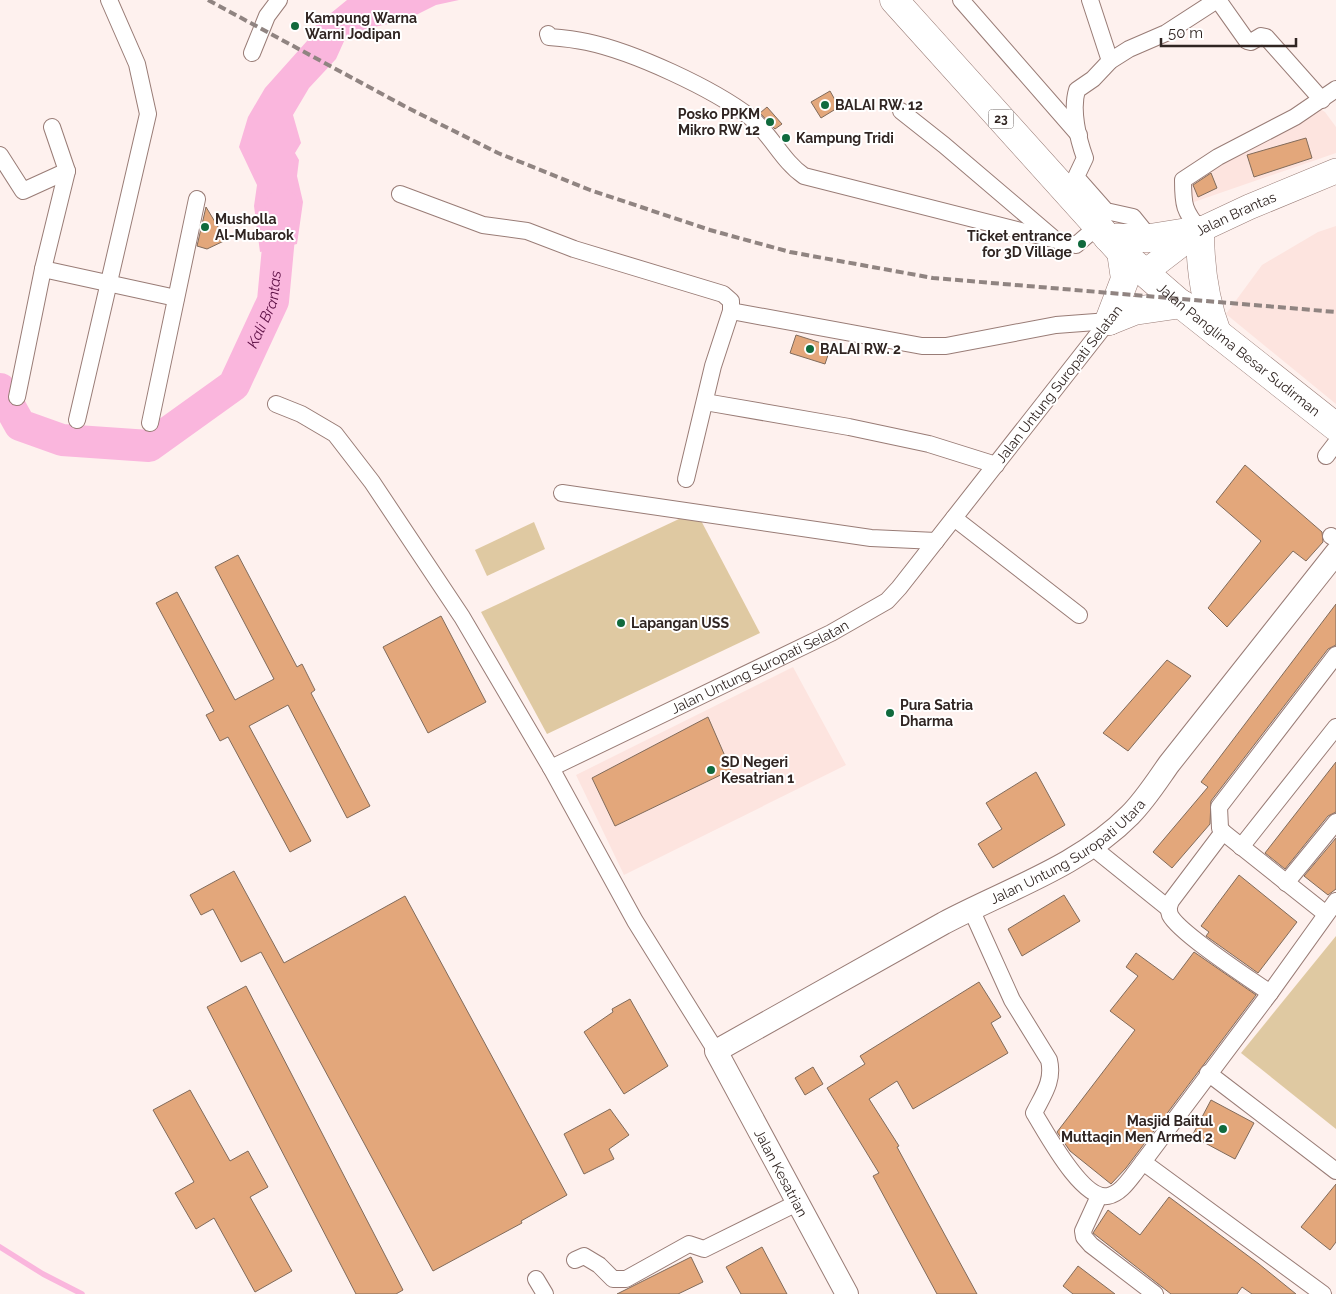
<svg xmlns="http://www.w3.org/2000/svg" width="1336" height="1294" font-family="Raleway,sans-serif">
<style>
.built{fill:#fde4df}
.green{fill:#dfc9a2}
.water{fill:#fab6dd}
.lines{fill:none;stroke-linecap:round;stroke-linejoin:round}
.stream{stroke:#fab6dd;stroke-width:5.5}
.river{stroke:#fab6dd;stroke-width:32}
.building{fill:#e3a77b;stroke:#816b5b}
.street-casing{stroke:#997c76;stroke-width:18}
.secondary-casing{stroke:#997c76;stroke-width:24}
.primary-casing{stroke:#997c76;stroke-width:26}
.highway-casing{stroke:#997c76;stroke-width:29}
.street{stroke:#fff;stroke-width:16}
.secondary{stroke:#fff;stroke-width:22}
.primary{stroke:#fff;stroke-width:25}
.highway{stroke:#fff;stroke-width:28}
.rail{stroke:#908481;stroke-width:4;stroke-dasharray:8 4;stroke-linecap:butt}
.poi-dot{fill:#106a3d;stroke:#fff;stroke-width:2}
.labels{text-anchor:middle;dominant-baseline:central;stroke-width:4;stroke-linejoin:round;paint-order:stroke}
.shield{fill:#fff;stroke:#6e6664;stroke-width:1}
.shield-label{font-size:12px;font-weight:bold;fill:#302522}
.poi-label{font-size:14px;font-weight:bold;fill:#302522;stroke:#fff;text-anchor:start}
.street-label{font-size:14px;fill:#302522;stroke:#fff}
.water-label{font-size:15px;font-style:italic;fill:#5b0e43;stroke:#fff}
</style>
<rect width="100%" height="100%" fill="#fef1ee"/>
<!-- built -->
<g class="built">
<polygon points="1320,109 1325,112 1336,127 1336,153 1191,203 1189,191 1193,179"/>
<polygon points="1336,226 1336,404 1226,314 1262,265 1318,232"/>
<polygon points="793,667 846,765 624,875 576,775"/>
</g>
<!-- green -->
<g class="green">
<polygon points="696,511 760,633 547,734 481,612"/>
<polygon points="534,522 545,549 487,576 475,550"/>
<polygon points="1336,936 1336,1129 1241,1053"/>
</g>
<!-- water -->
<polygon class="water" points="347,0 459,0 436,5 406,20 374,27 345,39 336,59 309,88 293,115 301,143 295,153 299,160 297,176 303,202 297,244 260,252 254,206 257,185 239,147 248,117 265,88 307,41 314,27"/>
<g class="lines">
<!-- stream -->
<polyline class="stream" points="0,1247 43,1274 82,1294"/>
<!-- river -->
<path class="river" id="s1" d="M0,389l20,36 42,15 87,6 85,-61 39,-84 9,-96"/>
</g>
<!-- building -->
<g class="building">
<polygon points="830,91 839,107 821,118 811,102"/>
<polygon points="767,107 782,124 775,129 760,113"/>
<polygon points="1306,138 1312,158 1254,177 1247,155"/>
<polygon points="1211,173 1217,188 1198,197 1193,185"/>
<polygon points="206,207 226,240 207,249 197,246"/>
<polygon points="796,335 831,346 825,364 790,353"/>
<polygon points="1245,465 1322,532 1323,542 1306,561 1293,551 1227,627 1208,608 1261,541 1216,502"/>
<polygon points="238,555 297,667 302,664 315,690 311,693 370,806 347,818 288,705 249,726 311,841 290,852 228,737 220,741 206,715 214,711 156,603 177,592 235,700 274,679 215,567"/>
<polygon points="1336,604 1336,645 1328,649 1211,801 1210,824 1172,868 1153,852 1208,787 1201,782"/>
<polygon points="441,616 486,702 428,733 383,647"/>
<polygon points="1167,660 1191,676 1128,751 1103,733"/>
<polygon points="708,717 731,770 615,826 592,778"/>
<polygon points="1336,762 1336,812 1328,816 1285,869 1265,853"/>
<polygon points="1036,772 1065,825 993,868 978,844 1002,829 986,803"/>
<polygon points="1336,838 1336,889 1328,895 1304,876"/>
<polygon points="234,871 284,963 405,896 567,1195 521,1221 522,1223 433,1271 261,952 241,962 213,909 201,915 190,895"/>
<polygon points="1239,875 1297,922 1258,973 1206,936 1209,932 1201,926"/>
<polygon points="1064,895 1080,921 1022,956 1008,929"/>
<polygon points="1194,952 1256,995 1126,1168 1111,1184 1070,1151 1057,1132 1135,1030 1110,1011 1138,976 1126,967 1136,953 1173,980"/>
<polygon points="979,982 1001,1017 991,1023 1008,1053 913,1109 897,1081 869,1099 899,1146 897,1147 977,1294 937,1294 873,1176 879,1173 827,1088 865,1064 860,1056"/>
<polygon points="246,986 403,1290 396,1294 356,1294 207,1007"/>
<polygon points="630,999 668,1066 624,1094 584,1032 613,1012 612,1009"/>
<polygon points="813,1067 823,1084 805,1095 795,1078"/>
<polygon points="190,1090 230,1161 248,1151 268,1187 250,1197 292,1271 255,1292 214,1218 196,1229 175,1193 194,1182 153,1110"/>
<polygon points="1211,1100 1254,1123 1235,1159 1192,1136"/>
<polygon points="610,1109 629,1135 609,1149 614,1159 584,1174 564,1134"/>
<polygon points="1336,1184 1336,1242 1330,1250 1301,1227"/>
<polygon points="1169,1197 1259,1264 1296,1294 1252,1294 1242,1287 1237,1294 1171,1294 1093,1233 1108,1210 1140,1235"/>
<polygon points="762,1247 787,1294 741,1294 726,1267"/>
<polygon points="691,1257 703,1282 678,1294 617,1294"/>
<polygon points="1078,1266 1115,1294 1073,1294 1063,1286"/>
</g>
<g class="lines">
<defs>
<g id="street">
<polyline points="961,0 1079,135"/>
<polyline points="1090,0 1110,61"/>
<polyline points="1218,0 1247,41 1251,42 1261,36 1266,37 1322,100"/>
<path d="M548,34l1,3c13,1 25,2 38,5 47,10 125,46 163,75 21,17 32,44 54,59l272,69 22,-19"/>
<polyline points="252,53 267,16 279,0"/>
<polyline points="901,111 944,145 1052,237"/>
<polyline points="0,155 23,191 67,171"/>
<polyline points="400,194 483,225 527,231 574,249 723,294 731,301 731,311 922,346 946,346 1056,325 1109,321"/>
<path d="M1200,230c-16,-19 -17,-25 -17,-50l35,-23 77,-40 41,-28"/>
<path d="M1150,238l-17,-21 -27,-6 -30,-34 9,-19c-7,-19 -14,-48 -8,-68l16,-11 17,-18 19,-12 37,-16 51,-33"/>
<polyline points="43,269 176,298"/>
<polyline points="17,397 43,269 67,171 52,127"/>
<polyline points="705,402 849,427 929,444 996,465"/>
<polyline points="276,404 301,414 335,434 372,482 462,617 551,768 635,921 716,1051"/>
<polyline points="77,420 148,114 137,64 109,0"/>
<polyline points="150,423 197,199"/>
<polyline points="1326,456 1336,443"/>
<polyline points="686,479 713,366 731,311"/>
<polyline points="562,493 871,538 936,541"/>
<polyline points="954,518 1079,615"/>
<polyline points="1331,536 1336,539"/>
<path id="s2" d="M551,768l280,-135 56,-32 12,-13 214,-273"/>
<path d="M1223,832l-52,69c-2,5 -3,8 -1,14 9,18 80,64 100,78"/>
<polyline points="1091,846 1168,908"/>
<polyline points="1241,847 1336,727"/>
<polyline points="1286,883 1336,822"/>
<path d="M971,909l41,91 37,60c5,21 -6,35 -15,53 12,19 48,88 74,83 11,-2 19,-13 26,-22l136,-181 66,-92"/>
<polyline points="1326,914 1223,832 1220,828 1219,807 1336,655"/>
<polyline points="1208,1073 1336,1171"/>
<polyline points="1143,1162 1323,1294"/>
<polyline points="1099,1196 1083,1231 1084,1237 1091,1245 1155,1294"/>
<polyline points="575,1260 584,1256 599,1265 613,1279 626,1279 689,1244 704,1249 797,1203"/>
<polyline points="536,1279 545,1294"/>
</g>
<g id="secondary">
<path id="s3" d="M847,1294l-131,-243c76,-43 152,-86 228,-128 62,-33 136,-57 186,-108 15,-15 27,-34 39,-51l167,-211"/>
</g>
<g id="primary">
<path id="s4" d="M1144,273l56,-43 49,-23 87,-36"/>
</g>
<g id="highway">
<path id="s5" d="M894,0l227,252 62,54 153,121"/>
<path d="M1108,238h42l50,-8c0,36 4,69 17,103"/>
<polyline points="1109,321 1134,311 1182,304"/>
<polyline points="1109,321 1125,279 1121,252"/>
</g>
</defs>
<!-- street casing -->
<use href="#street" class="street-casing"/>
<!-- secondary casing -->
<use href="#secondary" class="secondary-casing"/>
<!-- primary casing -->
<use href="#primary" class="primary-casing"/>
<!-- highway casing -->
<use href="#highway" class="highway-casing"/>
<!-- street -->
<use href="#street" class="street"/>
<!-- secondary -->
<use href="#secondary" class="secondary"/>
<!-- primary -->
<use href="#primary" class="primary"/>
<!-- highway -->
<use href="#highway" class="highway"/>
<!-- rail -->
<polyline class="rail" points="208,0 408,108 498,153 590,190 710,230 790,252 933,278 1336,312"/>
</g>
<!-- markers -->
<g class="poi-dot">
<circle cx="295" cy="26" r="5"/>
<circle cx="825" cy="105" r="5"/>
<circle cx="770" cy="122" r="5"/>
<circle cx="786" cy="138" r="5"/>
<circle cx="205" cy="227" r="5"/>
<circle cx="1082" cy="244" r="5"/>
<circle cx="810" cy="349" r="5"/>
<circle cx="621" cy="623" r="5"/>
<circle cx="890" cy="713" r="5"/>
<circle cx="711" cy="770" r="5"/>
<circle cx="1223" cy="1129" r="5"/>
</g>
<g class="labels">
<!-- shield labels -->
<rect class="shield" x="988.5" y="109.5" width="25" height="19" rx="4"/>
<g class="shield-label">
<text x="1001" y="119">23</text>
</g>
<!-- poi labels -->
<g class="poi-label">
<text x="305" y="18">Kampung Warna<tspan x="305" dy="16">Warni Jodipan</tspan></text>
<text x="835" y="105">BALAI RW. 12</text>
<text x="760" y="114" text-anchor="end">Posko PPKM<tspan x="760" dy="16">Mikro RW 12</tspan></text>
<text x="796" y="138">Kampung Tridi</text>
<text x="215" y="219">Musholla<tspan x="215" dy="16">Al-Mubarok</tspan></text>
<text x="1072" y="236" text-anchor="end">Ticket entrance<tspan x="1072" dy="16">for 3D Village</tspan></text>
<text x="820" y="349">BALAI RW. 2</text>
<text x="631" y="623">Lapangan USS</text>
<text x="900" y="705">Pura Satria<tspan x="900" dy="16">Dharma</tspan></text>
<text x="721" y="762">SD Negeri<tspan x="721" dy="16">Kesatrian 1</tspan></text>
<text x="1213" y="1121" text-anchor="end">Masjid Baitul<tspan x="1213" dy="16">Muttaqin Men Armed 2</tspan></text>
</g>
<!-- street labels -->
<g class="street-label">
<text stroke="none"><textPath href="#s4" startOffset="110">Jalan Brantas</textPath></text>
<text stroke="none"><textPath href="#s5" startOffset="492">Jalan Panglima Besar Sudirman</textPath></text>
<text transform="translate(1059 384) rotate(-52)">Jalan Untung Suropati Selatan</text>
<text stroke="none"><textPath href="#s2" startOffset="232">Jalan Untung Suropati Selatan</textPath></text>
<text stroke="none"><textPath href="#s3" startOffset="681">Jalan Untung Suropati Utara</textPath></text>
<text transform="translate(781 1173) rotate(62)">Jalan Kesatrian</text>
</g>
<!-- water labels -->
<g class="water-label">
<text stroke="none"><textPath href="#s1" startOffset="360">Kali Brantas</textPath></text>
</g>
</g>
<!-- scale -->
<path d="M1161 38v8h135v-8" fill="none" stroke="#302522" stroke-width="2.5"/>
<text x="1168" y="38" font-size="15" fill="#302522" stroke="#ffffff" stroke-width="4" paint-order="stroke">50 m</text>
</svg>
